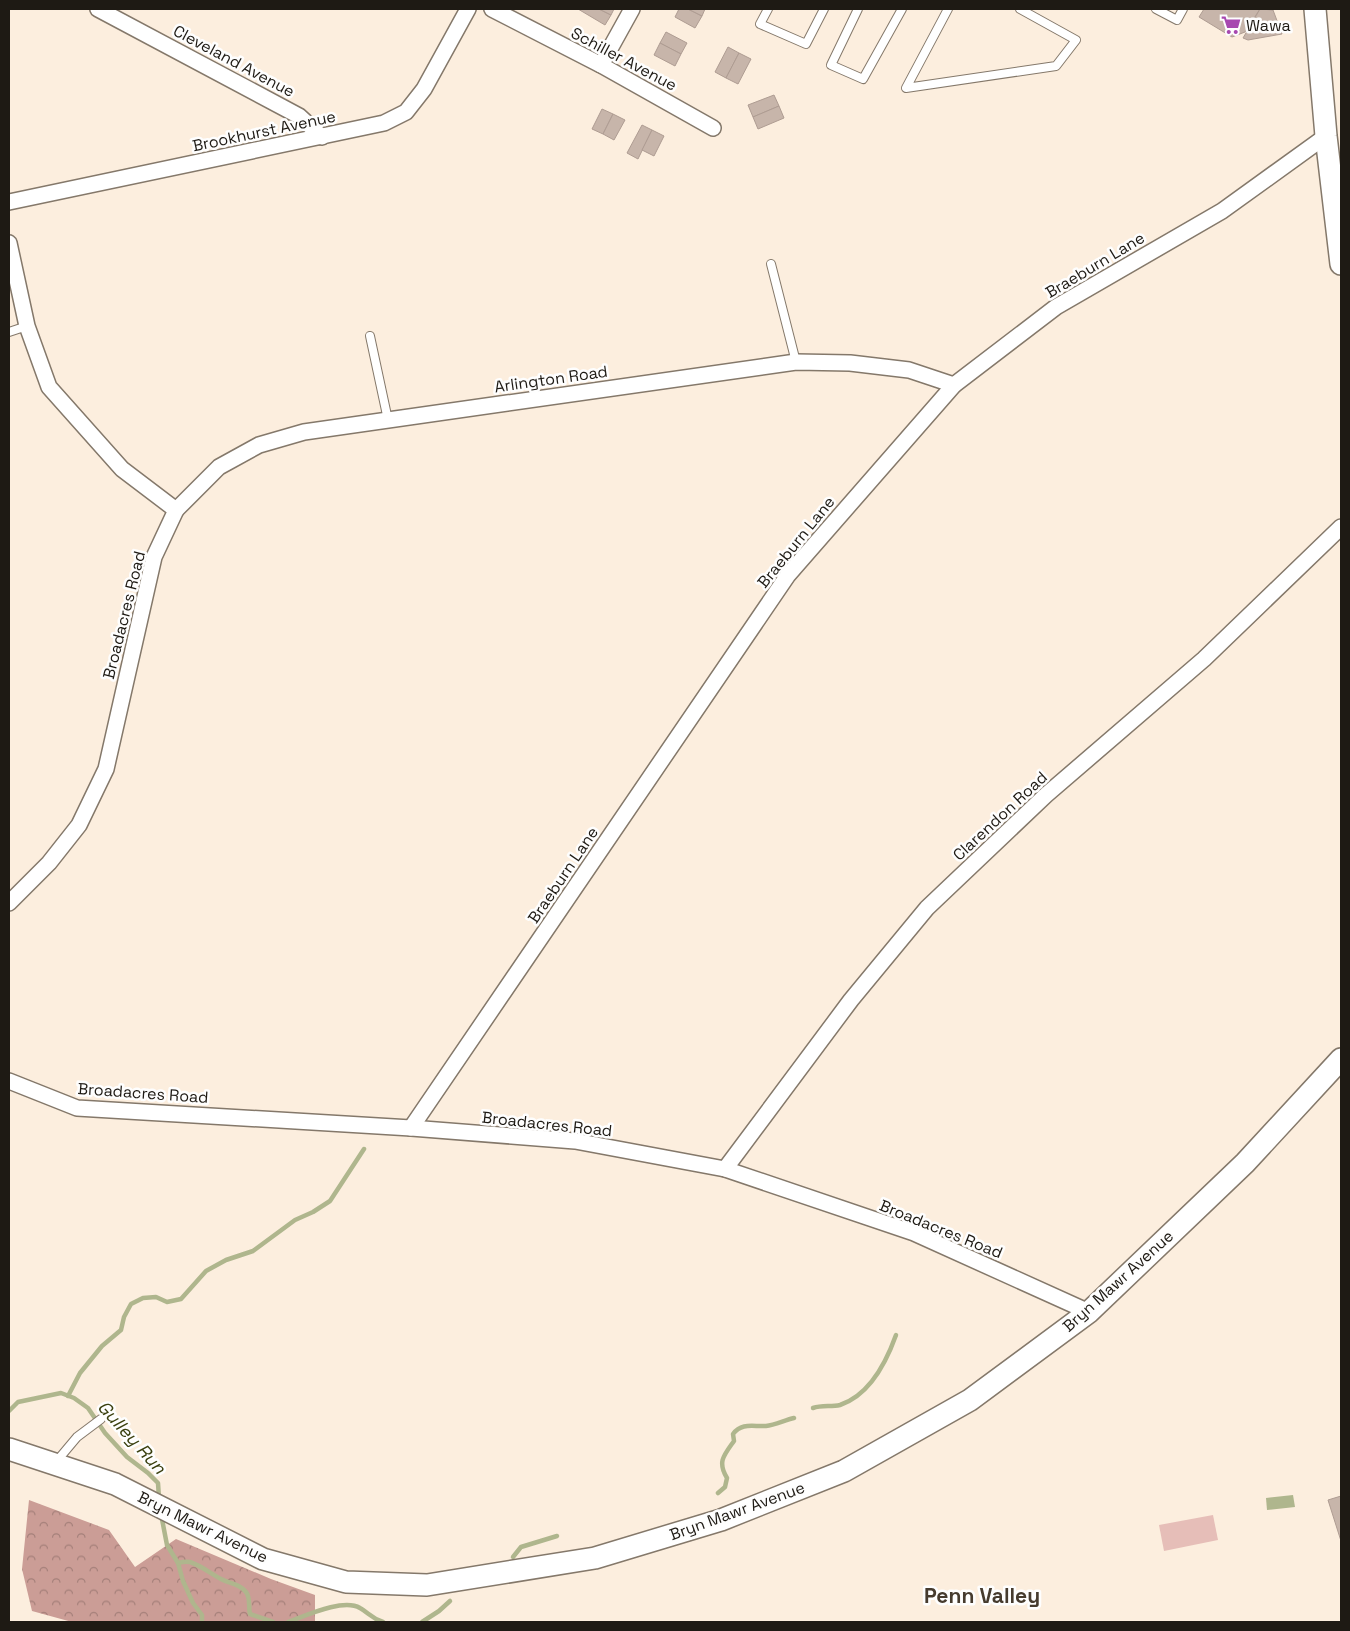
<svg xmlns="http://www.w3.org/2000/svg" width="1350" height="1631" font-family="'Space Grotesk',sans-serif">
<style>
.forest{fill:url(#forest-crowns)}
.green{fill:#e6beb8}
.water{fill:#afb68d}
.lines{fill:none;stroke-linecap:round;stroke-linejoin:round}
.stream{stroke:#afb68d;stroke-width:4.5}
.building{fill:#c7b5aa;stroke:#ae9c92}
.lane-casing{stroke:#84786a;stroke-width:10}
.street-casing{stroke:#84786a;stroke-width:18}
.secondary-casing{stroke:#84786a;stroke-width:24}
.lane{stroke:#fff;stroke-width:8}
.street{stroke:#fff;stroke-width:15}
.secondary{stroke:#fff;stroke-width:21}
.labels{text-anchor:middle;dominant-baseline:central;stroke-width:5;stroke-linejoin:round;paint-order:stroke}
.poi-label{font-size:16px;fill:#1e1a14;stroke:#fefefe;text-anchor:start}
.street-label{font-size:16px;fill:#1e1a14;stroke:#fefefe}
.water-label{font-size:18px;font-style:italic;fill:#3b400f;stroke:#fefefe}
.district-label{font-size:21px;font-weight:bold;fill:#463b2e;stroke:#fefefe}
</style>
<defs>
<pattern id="forest-crowns" width="20" height="18" patternUnits="userSpaceOnUse" patternTransform="scale(1.25)"><rect width="20" height="18" fill="#cb9d96"/><path d="M2 6a3 3 0 1 1 6 0M12 15a3 3 0 1 1 6 0" fill="none" stroke="#a47f79"/></pattern>
</defs>
<rect width="100%" height="100%" fill="#fceede"/>
<!-- forest -->
<polygon class="forest" points="29,1500 109,1530 135,1567 176,1539 271,1579 315,1595 315,1622 72,1622 32,1611 22,1569"/>
<!-- green -->
<polygon class="green" points="1213,1515 1218,1540 1164,1551 1159,1525"/>
<!-- water -->
<polygon class="water" points="1293,1495 1295,1507 1267,1510 1266,1498"/>
<g class="lines">
<!-- stream -->
<g class="stream">
<polyline points="68,1396 80,1373 102,1346 121,1330 124,1317 131,1304 143,1298 156,1297 167,1302 181,1299 206,1271 226,1260 253,1251 295,1220 313,1212 330,1201 364,1149"/>
<path d="M813,1408c9,-3 18,-1 27,-3 30,-10 46,-42 56,-70"/>
<polyline points="9,1411 18,1402 61,1393 74,1398 88,1408 105,1433 127,1457 148,1473 158,1483 159,1498"/>
<path d="M718,1493l7,-6 2,-9c-10,-16 -3,-23 7,-37l-1,-7c9,-12 21,-7 33,-8 9,-1 19,-6 28,-8"/>
<polyline points="161,1514 167,1545 178,1563 183,1581 193,1603 202,1615 202,1622"/>
<polyline points="513,1557 521,1547 557,1536"/>
<path d="M178,1563c4,-1 8,-2 12,-1 12,4 21,12 31,17 9,5 18,4 25,13 5,6 2,15 4,22l23,8"/>
<path d="M288,1622c17,-6 55,-24 72,-14 9,5 11,10 23,14"/>
<polyline points="422,1622 439,1611 450,1601"/>
</g>
</g>
<!-- building -->
<g class="building">
<polygon points="578,9 599,9 611,15 605,25"/>
<polygon points="599,9 614,9 611,15"/>
<polygon points="679,9 688,9 702,16 695,28 675,17"/>
<polygon points="688,9 705,9 702,16"/>
<polygon points="1204,9 1260,9 1245,32 1232,37 1199,17"/>
<polygon points="1260,9 1273,10 1282,34 1248,40 1243,38"/>
<polygon points="666,32 687,43 681,54 660,43"/>
<polygon points="660,43 681,54 675,66 654,55"/>
<polygon points="728,47 739,53 726,78 715,72"/>
<polygon points="739,53 751,59 738,84 726,78"/>
<polygon points="774,95 779,106 753,117 748,105"/>
<polygon points="779,106 784,118 758,129 753,117"/>
<polygon points="602,109 613,114 603,134 592,129"/>
<polygon points="613,114 625,120 614,140 603,134"/>
<polygon points="642,125 652,130 638,159 627,153"/>
<polygon points="652,130 664,136 654,156 642,150"/>
<polygon points="1341,1496 1341,1541 1328,1500"/>
</g>
<g class="lines">
<defs>
<g id="lane">
<polyline points="768,9 760,24 806,44 824,9"/>
<polyline points="858,9 831,65 863,79 902,9"/>
<polyline points="948,9 906,88 1056,66 1076,40 1020,9"/>
<polyline points="1156,9 1177,20 1183,9"/>
<polyline points="771,264 796,362"/>
<polyline points="9,332 27,326"/>
<polyline points="370,336 388,420"/>
<polyline points="56,1462 77,1437 101,1419"/>
</g>
<g id="street">
<polyline points="98,9 299,116 322,137"/>
<polyline points="492,9 601,65 713,128"/>
<polyline points="601,65 632,9"/>
<polyline points="9,202 384,123 406,112 424,89 468,9"/>
<polyline points="9,243 27,326 49,387 122,469 176,510 154,557 106,769 79,825 49,863 9,903"/>
<polyline points="176,510 219,467 259,445 304,432 796,362 850,363 909,370 954,385"/>
<polyline points="9,1081 77,1108 411,1128 575,1141 725,1169 914,1233 1089,1312"/>
<polyline points="411,1128 788,575 954,385 1056,307 1222,211 1326,136"/>
<polyline points="725,1169 851,1000 927,908 1046,795 1204,659 1341,527"/>
</g>
<g id="secondary">
<polyline points="1315,9 1326,136 1341,264"/>
<polyline points="9,1449 115,1484 263,1559 346,1582 427,1585 595,1558 721,1520 844,1471 970,1400 1089,1312 1245,1163 1341,1059"/>
</g>
</defs>
<!-- lane casing -->
<use href="#lane" class="lane-casing"/>
<!-- street casing -->
<use href="#street" class="street-casing"/>
<!-- secondary casing -->
<use href="#secondary" class="secondary-casing"/>
<!-- lane -->
<use href="#lane" class="lane"/>
<!-- street -->
<use href="#street" class="street"/>
<!-- secondary -->
<use href="#secondary" class="secondary"/>
</g>
<!-- icons -->
<defs>
<symbol id="supermarket-bare" viewBox="-9 -9 18 18"><path d="M-6-5.5h2.5l.6 2H6L4.5 2H-2.5L-4.4-4H-6ZM-1.5 3.2a1.3 1.3 0 1 0 .1 0ZM3 3.2a1.3 1.3 0 1 0 .1 0Z" fill="#a748b0" stroke="#fefefe" stroke-width="2.5" paint-order="stroke"/></symbol>
</defs>
<g fill-rule="evenodd">
<use href="#supermarket-bare" x="1217" y="11" width="28" height="28"/>
</g>
<g class="labels">
<!-- poi labels -->
<g class="poi-label">
<text x="1246" y="25">Wawa</text>
</g>
<!-- street labels -->
<g class="street-label">
<text transform="translate(624 59) rotate(28)">Schiller Avenue</text>
<text transform="translate(234 61) rotate(28)">Cleveland Avenue</text>
<text transform="translate(264 131) rotate(-12)">Brookhurst Avenue</text>
<text transform="translate(1095 265) rotate(-31)">Braeburn Lane</text>
<text transform="translate(551 379) rotate(-8)">Arlington Road</text>
<text transform="translate(796 542) rotate(-51)">Braeburn Lane</text>
<text transform="translate(124 615) rotate(-76)">Broadacres Road</text>
<text transform="translate(1000 816) rotate(-43)">Clarendon Road</text>
<text transform="translate(563 875) rotate(-56)">Braeburn Lane</text>
<text transform="translate(143 1093) rotate(4)">Broadacres Road</text>
<text transform="translate(547 1124) rotate(6)">Broadacres Road</text>
<text transform="translate(941 1229) rotate(22)">Broadacres Road</text>
<text transform="translate(1118 1281) rotate(-42)">Bryn Mawr Avenue</text>
<text transform="translate(737 1511) rotate(-20)">Bryn Mawr Avenue</text>
<text transform="translate(203 1527) rotate(26)">Bryn Mawr Avenue</text>
</g>
<!-- water labels -->
<g class="water-label">
<text transform="translate(132 1437) rotate(48)">Gulley Run</text>
</g>
<!-- district labels -->
<g class="district-label">
<text x="982" y="1595">Penn Valley</text>
</g>
</g>
<!-- border -->
<rect width="1350" height="1631" fill="none" stroke="#1e1a14" stroke-width="20"/>
</svg>
